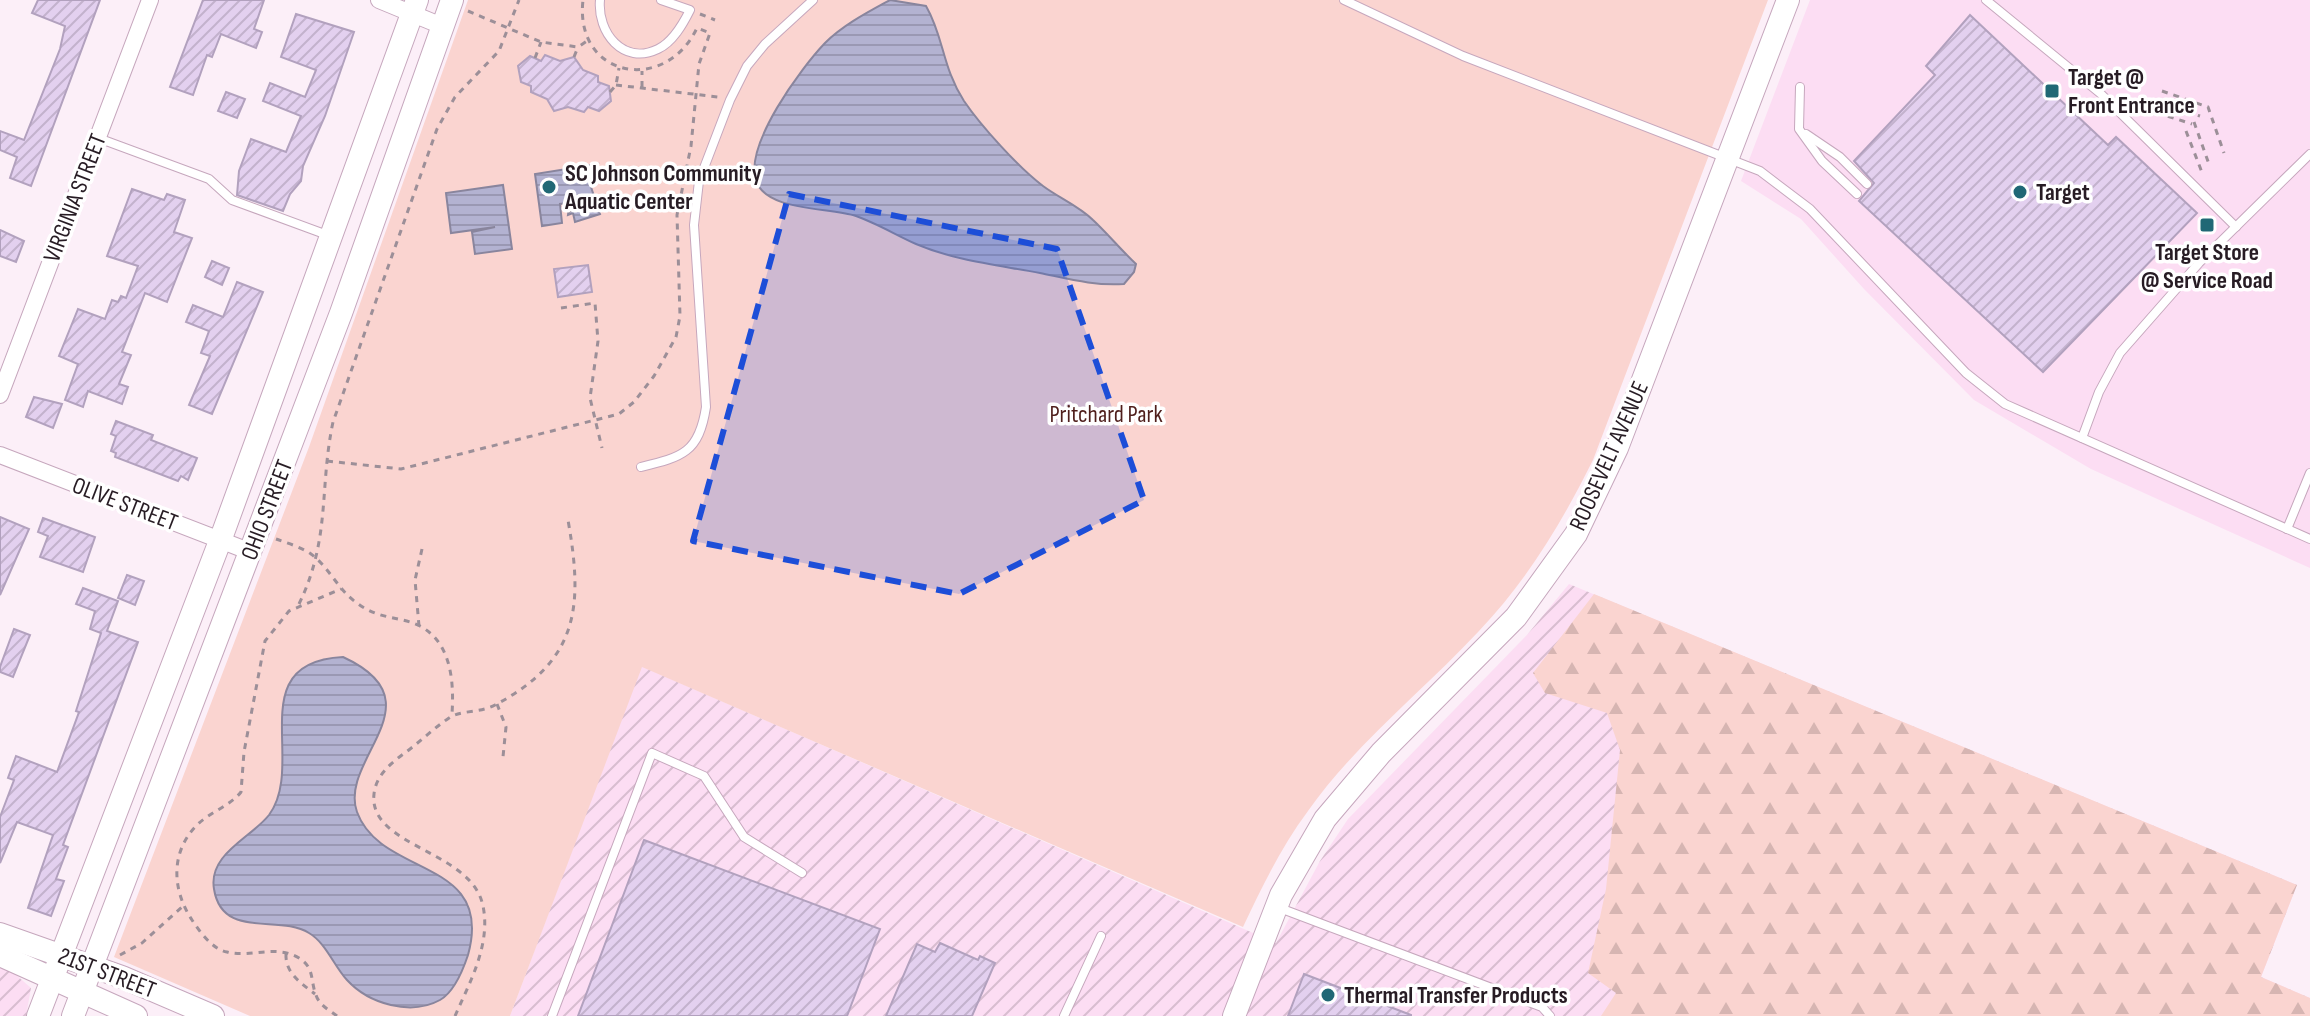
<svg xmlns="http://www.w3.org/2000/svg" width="2310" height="1016" font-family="'Sofia Sans Condensed',sans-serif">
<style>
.built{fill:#fcddf3}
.industrial{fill:url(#industrial-furrows)}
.forest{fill:url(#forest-firs)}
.green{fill:#fad4d0}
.water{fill:url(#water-rules);stroke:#89859d;stroke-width:2}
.building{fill:url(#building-hatch);stroke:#b2a1be;stroke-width:2}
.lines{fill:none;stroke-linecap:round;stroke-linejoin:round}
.lane-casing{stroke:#c6a7bd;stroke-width:10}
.street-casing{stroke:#c6a7bd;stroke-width:18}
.secondary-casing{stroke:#c6a7bd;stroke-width:24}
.path{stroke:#9c8f98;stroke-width:3;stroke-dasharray:6 6;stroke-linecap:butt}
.lane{stroke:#fff;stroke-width:8}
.street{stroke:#fff;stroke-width:16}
.secondary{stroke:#fff;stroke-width:22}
.marked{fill:#1d4ed8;fill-opacity:0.2;stroke:#1d4ed8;stroke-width:6;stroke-dasharray:16 10;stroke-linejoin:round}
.poi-dot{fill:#206875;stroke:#fff;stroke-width:3}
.labels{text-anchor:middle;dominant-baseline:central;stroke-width:7;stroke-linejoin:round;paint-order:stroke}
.poi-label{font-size:24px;font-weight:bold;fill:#271c24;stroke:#fff;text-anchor:start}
.street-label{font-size:24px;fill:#271c24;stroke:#fff}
.park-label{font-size:24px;fill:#4f1f1c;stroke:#fff}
</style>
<defs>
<pattern id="industrial-furrows" width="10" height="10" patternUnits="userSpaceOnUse" patternTransform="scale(2)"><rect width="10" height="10" fill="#fcddf3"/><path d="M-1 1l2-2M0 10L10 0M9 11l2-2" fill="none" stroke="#d8bdd0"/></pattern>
<pattern id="forest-firs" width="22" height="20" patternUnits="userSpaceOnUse" patternTransform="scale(2)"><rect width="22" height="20" fill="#fad4d0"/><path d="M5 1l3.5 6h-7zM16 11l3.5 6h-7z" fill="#d6b5b2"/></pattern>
<pattern id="water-rules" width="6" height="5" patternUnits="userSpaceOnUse" patternTransform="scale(2)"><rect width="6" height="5" fill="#b3b2d1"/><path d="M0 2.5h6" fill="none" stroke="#9a98b3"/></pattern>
<pattern id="building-hatch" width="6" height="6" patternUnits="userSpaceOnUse" patternTransform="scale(2)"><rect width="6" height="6" fill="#e3d0ef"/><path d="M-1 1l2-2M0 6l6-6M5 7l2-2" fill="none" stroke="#c3b2cd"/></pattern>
</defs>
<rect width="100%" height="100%" fill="#fceff8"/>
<!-- built -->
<polygon class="built" points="1810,0 2310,0 2310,568 2091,469 1974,400 1864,289 1801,219 1741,181"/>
<!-- industrial -->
<g class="industrial">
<polygon points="1569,584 2297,885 2261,977 2310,998 2310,1016 510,1016 641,666 1276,943 1320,861 1348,819 1527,635"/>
<polygon points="0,968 14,973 31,988 26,1016 0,1016"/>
</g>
<!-- forest -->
<polygon class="forest" points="1594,594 2297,885 2261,977 2310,998 2310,1016 1601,1016 1616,993 1588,973 1606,889 1620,750 1607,713 1545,693 1533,673"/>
<!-- green -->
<path class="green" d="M468,0h1300l-175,460c-32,64 -65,119 -114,171 -56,60 -123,112 -171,180 -27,36 -46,76 -65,116l-601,-260 -132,349h-260l-136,-59 195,-510z"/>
<!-- water -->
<g class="water">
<path d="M890,0l36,6c18,31 16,61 38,95 17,25 55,67 79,85 16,12 36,20 50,34 15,14 28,30 43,44l-2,8 -10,12c-30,2 -55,-5 -84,-11 -42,-8 -84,-12 -124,-29 -20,-9 -40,-21 -60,-28 -26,-9 -89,-4 -100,-35 -12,-36 45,-113 69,-138 18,-18 43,-31 65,-43z"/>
<polygon points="598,164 591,187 600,214 575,222 573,213 568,215 570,203 560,204 562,223 542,226 535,174"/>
<polygon points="503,185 512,249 475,254 472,232 495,227 451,233 446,193"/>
<path d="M343,657c98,45 -5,102 14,155 24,66 138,45 111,143 -5,15 -14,37 -28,45 -29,16 -71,4 -93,-20 -13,-14 -21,-37 -38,-47 -30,-19 -87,7 -95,-44 -6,-35 37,-51 55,-74 38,-51 -28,-153 74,-158z"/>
</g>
<!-- building -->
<g class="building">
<polygon points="38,0 100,0 31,186 10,178 17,157 0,150 0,131 24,140 60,49 65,26 32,13"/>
<polygon points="203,0 264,0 254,29 262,32 256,48 221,34 212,57 207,55 193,95 170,87"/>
<polygon points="296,14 354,32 325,116 303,166 301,181 290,194 283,211 237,195 239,171 251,139 286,152 301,116 263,101 270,83 305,97 316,70 281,57"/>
<polygon points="1970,15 2108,145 2116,137 2197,213 2043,372 1859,201 1874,183 1854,161 1935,75 1926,66"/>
<polygon points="545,55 560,61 574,57 583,70 598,76 598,82 609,86 611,101 599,111 588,107 584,112 568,107 554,111 547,99 531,92 531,86 521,82 518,66 530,56 541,61"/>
<polygon points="226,92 245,99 237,118 218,111"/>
<polygon points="132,189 164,200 167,194 185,200 174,232 192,238 167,302 145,293 122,352 131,355 119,384 128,387 122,404 88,391 83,407 65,400 78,364 59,356 78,309 105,319 112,300 118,302 121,296 126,298 138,266 107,256"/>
<polygon points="0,230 24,241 16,262 0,256"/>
<polygon points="212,261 229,268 222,285 205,277"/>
<polygon points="588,265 592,292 558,297 554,269"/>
<polygon points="237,282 263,292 212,414 189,405 210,356 201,353 209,331 186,322 193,305 223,317"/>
<polygon points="34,397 62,404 53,428 26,417"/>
<polygon points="116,421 153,435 151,440 197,458 188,480 181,476 178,481 115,457 116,453 111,451 116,436 111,434"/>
<polygon points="0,517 29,529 0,595"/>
<polygon points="43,518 95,537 83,572 40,557 48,536 38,532"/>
<polygon points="127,575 144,581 135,605 118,598"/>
<polygon points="83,588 118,601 107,631 138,642 63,845 68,847 56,879 64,881 51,916 28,908 53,835 17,822 0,863 0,817 14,780 8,778 16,756 57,772 79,712 76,711 101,633 90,629 95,611 76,604"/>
<polygon points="14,629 30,635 13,677 0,672 0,667"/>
<polygon points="644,840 880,929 847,1016 578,1016"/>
<polygon points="940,943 978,960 980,956 995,963 972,1016 886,1016 917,944 935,952"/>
<polygon points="1304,974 1411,1015 1411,1016 1288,1016"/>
</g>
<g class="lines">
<defs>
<g id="lane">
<path d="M600,0c-3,32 23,66 58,49 15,-7 25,-25 32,-39l-29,-10"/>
<polyline points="1344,0 1463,56 1760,171 1810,209 1966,373 2005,404 2310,539"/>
<polyline points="1986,0 2101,94 2236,227"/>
<polyline points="1800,87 1799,129 1822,161 1857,194"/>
<polyline points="1806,134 1840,157 1867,184"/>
<polyline points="98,138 209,179 232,200 330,236"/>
<polyline points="2082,438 2099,392 2120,353 2199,263 2310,154"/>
<path d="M641,467c41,-10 58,-14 65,-60l-12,-182 5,-44 31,-81 17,-34 18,-22 48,-44"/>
<polyline points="2287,529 2310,473"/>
<polyline points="1277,907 1542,1007 1550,1016"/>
<polyline points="552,1016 652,753 704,776 744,837 802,873"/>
<polyline points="1064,1016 1101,936"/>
</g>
<g id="street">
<polyline points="379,0 442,26"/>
<polyline points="0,395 150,0"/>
<polyline points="0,455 251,552"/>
</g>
<g id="secondary">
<polyline points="0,934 122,977 213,1016"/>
<polyline points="0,955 136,1016"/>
<polyline points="38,1016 220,541 417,0"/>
<polyline points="73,1016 341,313 452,0"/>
<polyline points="1234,1016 1281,895 1325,819 1381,753 1516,617 1576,534 1617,448 1788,0"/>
</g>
</defs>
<!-- lane casing -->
<use href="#lane" class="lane-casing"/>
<!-- street casing -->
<use href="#street" class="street-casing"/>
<!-- secondary casing -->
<use href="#secondary" class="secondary-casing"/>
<!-- path -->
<g class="path">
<polyline points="468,11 541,42 578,47 587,41"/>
<polyline points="700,14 715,20"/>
<polyline points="574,57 578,47"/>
<polyline points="535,58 541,42"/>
<polyline points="616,85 718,97"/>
<polyline points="642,87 642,71"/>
<polyline points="2162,91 2208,107 2224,153"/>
<polyline points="610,92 616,85 619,68"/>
<polyline points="2152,101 2200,116"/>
<polyline points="2145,109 2192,124"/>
<polyline points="2194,122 2210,167"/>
<polyline points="2186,131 2203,175"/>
<polyline points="567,212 572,210"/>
<polyline points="561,308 595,303 598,341 590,398 602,448"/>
<path d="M327,461l74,8 218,-55 15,-12 20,-26 22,-39 4,-21 -3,-101 14,-69 8,-82 11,-31 -13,-5c-32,67 -123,50 -114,-28"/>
<path d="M276,539c11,4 25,8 35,15 18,13 27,36 46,49 22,17 43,13 63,23 32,17 34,57 32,88"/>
<path d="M299,604c32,-66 20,-116 34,-182l104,-293 18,-32 44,-46 20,-51"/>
<polyline points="419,626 415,580 422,549"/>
<polyline points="497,704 506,727 503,757"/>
<path d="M286,954c-1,19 15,29 29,40"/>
<polyline points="120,955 142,943 183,906"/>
<path d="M337,1016c-8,-6 -18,-11 -21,-21 -6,-15 -1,-27 -17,-37 -23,-14 -48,0 -72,-6 -15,-3 -27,-20 -35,-32 -20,-30 -22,-68 5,-95 13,-13 33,-19 44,-33l3,-40 21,-111 24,-30 52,-22"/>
<path d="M455,1016c15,-34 36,-72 28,-110 -11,-56 -115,-59 -109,-112 2,-19 17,-31 32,-42 15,-11 28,-24 43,-34 11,-8 32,-5 46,-13 85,-45 88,-100 73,-185"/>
</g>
<!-- lane -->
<use href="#lane" class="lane"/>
<!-- street -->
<use href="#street" class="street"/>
<!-- secondary -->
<use href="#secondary" class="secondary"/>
</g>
<!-- marked area -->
<path class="marked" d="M789,194l268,55 87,251 -185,94 -266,-53z"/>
<!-- markers -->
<g class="poi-dot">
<rect x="2044" y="83" width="16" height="16" rx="4"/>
<circle cx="549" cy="187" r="8"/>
<circle cx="2020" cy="192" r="8"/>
<rect x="2199" y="217" width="16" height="16" rx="4"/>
<circle cx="1328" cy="995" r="8"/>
</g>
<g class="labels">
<!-- poi labels -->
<g class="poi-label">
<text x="2068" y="77">Target @<tspan x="2068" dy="28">Front Entrance</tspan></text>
<text x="565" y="173">SC Johnson Community<tspan x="565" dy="28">Aquatic Center</tspan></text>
<text x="2036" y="192">Target</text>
<text x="2207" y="252" text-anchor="middle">Target Store<tspan x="2207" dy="28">@ Service Road</tspan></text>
<text x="1344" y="995">Thermal Transfer Products</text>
</g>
<!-- street labels -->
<g class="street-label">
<text transform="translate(75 198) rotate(-69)">VIRGINIA STREET</text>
<text transform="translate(1609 456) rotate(-66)">ROOSEVELT AVENUE</text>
<text transform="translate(125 504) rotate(21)">OLIVE STREET</text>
<text transform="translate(267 510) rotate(-69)">OHIO STREET</text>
<text transform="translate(107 973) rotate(21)">21ST STREET</text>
</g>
<!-- park labels -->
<g class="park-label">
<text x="1106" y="414">Pritchard Park</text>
</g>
</g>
</svg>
